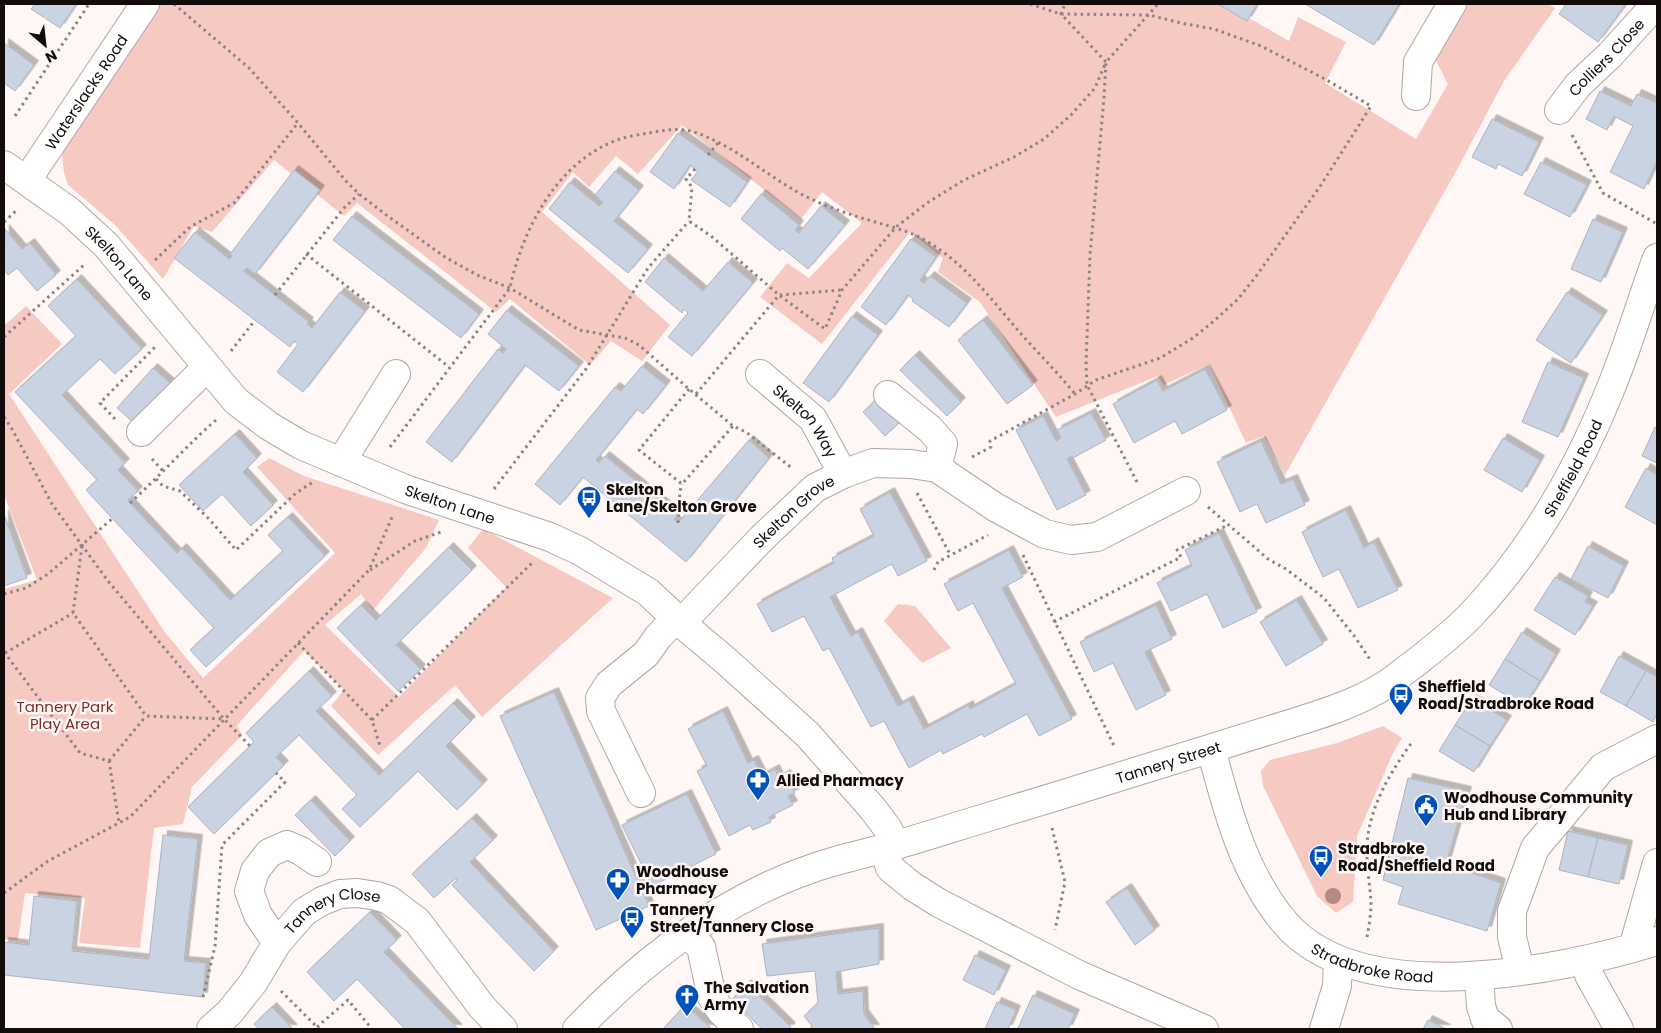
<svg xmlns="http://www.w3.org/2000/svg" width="1661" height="1033" font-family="Poppins,sans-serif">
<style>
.green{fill:#f6c9c2}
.building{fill:#cad3e1;stroke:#abb4c1;filter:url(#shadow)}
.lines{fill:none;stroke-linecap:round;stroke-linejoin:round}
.minor-casing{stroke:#b6a4a1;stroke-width:30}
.major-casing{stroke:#b6a4a1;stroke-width:30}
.path{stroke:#8b8483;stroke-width:3;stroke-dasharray:2.5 4;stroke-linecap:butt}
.minor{stroke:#fff;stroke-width:28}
.major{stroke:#fff;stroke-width:28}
.tree{fill:#b68984}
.labels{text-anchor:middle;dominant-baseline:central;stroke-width:5;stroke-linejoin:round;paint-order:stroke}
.street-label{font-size:15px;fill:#120c0b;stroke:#fff7f6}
.poi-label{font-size:15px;font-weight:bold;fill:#120c0b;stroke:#fff7f6;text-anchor:start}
.park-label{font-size:15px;fill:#7b2f27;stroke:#fff7f6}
</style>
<defs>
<filter id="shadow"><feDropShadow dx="4.5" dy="-4.5" stdDeviation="0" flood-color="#0004"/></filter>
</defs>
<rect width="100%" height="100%" fill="#fff7f6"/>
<!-- green -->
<g class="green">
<polygon points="161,4 1225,4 1289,41 1298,17 1346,42 1325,83 1416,139 1448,84 1435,59 1468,4 1548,4 1555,8 1504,81 1459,166 1285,475 1264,436 1246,443 1209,364 1164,385 1158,376 1056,417 980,302 938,272 943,258 910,232 822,344 760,297 787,263 809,278 862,223 822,192 801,219 682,125 638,174 616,156 589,187 573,172 542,212 670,325 642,361 611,341 590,365 510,299 496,312 357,203 344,216 274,160 212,232 194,226 163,279 115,225 68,185 64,173 62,156 64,146 132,43"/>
<polygon points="26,306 62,344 9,394 164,631 203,678 335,553 257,467 269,458 304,476 439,520 426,548 373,610 361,594 325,625 399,697 506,587 468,548 483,529 613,598 482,717 455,685 378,755 331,706 344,690 304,651 237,725 242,735 192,787 183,824 154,828 140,948 79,943 85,898 25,893 18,940 4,939 4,589 37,580 4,495 4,322 6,324"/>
<polygon points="898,604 915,606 951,648 922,663 884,621"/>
<polygon points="1383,726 1402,738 1393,753 1357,836 1353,902 1336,913 1317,896 1263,786 1261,771 1270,760 1337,743"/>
</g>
<!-- building -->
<g class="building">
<polygon points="35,4 76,4 60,28 31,9"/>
<polygon points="1218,4 1257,4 1247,21"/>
<polygon points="1305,4 1399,4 1374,45"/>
<polygon points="1566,4 1626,4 1598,42 1559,14"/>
<polygon points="4,43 34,65 15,91 4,83"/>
<polygon points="1600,91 1631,106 1637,94 1657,103 1657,161 1644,189 1610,172 1633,126 1614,116 1607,130 1586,119"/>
<polygon points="1492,119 1539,142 1522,176 1498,164 1496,169 1472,157"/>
<polygon points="678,133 747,182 730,207 691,180 698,171 690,165 674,189 650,172"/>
<polygon points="1541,162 1587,185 1570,217 1524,194"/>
<polygon points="294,170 320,190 255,274 247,268 244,271 309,322 307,324 312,328 340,292 365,311 303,392 277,372 298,344 294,341 290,347 174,258 195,232 229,259 232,256 230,254"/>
<polygon points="615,171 639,190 614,221 648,249 628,273 549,209 570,182 599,206 603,202 595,195"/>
<polygon points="761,194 799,225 795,230 799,233 821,206 845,225 808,269 782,248 780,251 741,219"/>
<polygon points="352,216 479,314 461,338 333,240"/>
<polygon points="1593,219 1623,232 1601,282 1571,269"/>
<polygon points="5,229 22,249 30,243 56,275 37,291 17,268 8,275 4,270"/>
<polygon points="911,239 936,257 920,280 924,283 930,276 967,303 949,327 912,301 913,299 908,295 886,325 861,307"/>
<polygon points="664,258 703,291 728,262 753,283 692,356 668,337 688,313 684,309 682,313 645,282"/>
<polygon points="77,279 142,349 115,374 100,359 62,395 125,463 118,470 138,491 128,500 130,503 177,553 182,548 230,600 283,551 268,535 288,517 325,556 206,667 190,650 214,628 86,490 97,480 15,392 76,336 48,306"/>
<polygon points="1567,292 1603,315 1571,363 1536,340"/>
<polygon points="507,310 579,366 559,391 525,365 452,462 426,442 498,349 503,353 506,349 488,334"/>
<polygon points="852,316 878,335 829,402 803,383"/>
<polygon points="983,320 1033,385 1007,404 958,340"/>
<polygon points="915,355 961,402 947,416 900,370"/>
<polygon points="1548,362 1584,378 1558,437 1522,422"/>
<polygon points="642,366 666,385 643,414 637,409 596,460 599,463 605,456 678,515 674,519 678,523 749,440 769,458 686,562 583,477 560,505 535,484 615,387 621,391"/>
<polygon points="153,368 170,383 134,423 117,408"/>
<polygon points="1205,369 1227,410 1182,434 1175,421 1134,443 1113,404 1157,380 1163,391"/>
<polygon points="878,398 901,421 885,436 863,412"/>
<polygon points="1091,413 1106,440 1073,458 1072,456 1067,459 1086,495 1057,510 1016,430 1043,416 1056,441 1061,438 1057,430"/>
<polygon points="1655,427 1657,429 1657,463 1642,456"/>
<polygon points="235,434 257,458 243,472 273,505 251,526 222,494 203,511 179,485"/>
<polygon points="1503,438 1540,460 1522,492 1484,470"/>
<polygon points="1261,441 1281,484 1293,479 1305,505 1266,523 1257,504 1240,512 1217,462"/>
<polygon points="1646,468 1657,475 1657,525 1625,507"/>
<polygon points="890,492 927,561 898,576 892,564 830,597 851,636 858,632 898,706 909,700 924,729 969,705 970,709 1016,684 973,603 958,611 944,584 1009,550 1023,577 1002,588 1072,719 1039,736 1027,714 984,737 982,734 943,754 941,750 909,768 884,721 871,727 829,648 823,651 804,616 772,632 757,604 834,563 832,558 874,536 860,509"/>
<polygon points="1346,510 1364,548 1374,542 1398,590 1358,608 1339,569 1323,577 1302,532"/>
<polygon points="4,514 27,578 4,586"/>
<polygon points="1219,533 1257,612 1223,628 1207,594 1171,611 1157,583 1192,566 1185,550"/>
<polygon points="1588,546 1624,566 1608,598 1571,579"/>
<polygon points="449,547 472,570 396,645 421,669 398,691 337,628 361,605 376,620"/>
<polygon points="1555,577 1588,596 1585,602 1593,606 1575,635 1534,610"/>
<polygon points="1297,600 1323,644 1286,666 1260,622"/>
<polygon points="1156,605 1172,639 1145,652 1166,695 1136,710 1113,663 1094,672 1080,642"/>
<polygon points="1522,632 1556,654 1540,681 1505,659"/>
<polygon points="1619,656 1646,671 1626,706 1600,692"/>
<polygon points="1505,659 1540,681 1524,706 1489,685"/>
<polygon points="309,671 332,696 316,711 379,775 453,703 471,721 446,746 483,784 457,810 418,771 360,827 342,809 357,795 299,735 276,757 284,765 214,834 188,807 254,742 246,733"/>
<polygon points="1646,671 1657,677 1657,714 1653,722 1626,706"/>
<polygon points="554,692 649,906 596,930 500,716"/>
<polygon points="1472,699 1507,720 1490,746 1455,725"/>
<polygon points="723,711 748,763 754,760 762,776 775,769 779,778 786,774 795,793 788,796 793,805 769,817 771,822 753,830 750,825 729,836 697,771 707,766 688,729"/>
<polygon points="1455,725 1490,746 1474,772 1439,751"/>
<polygon points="1408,778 1467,791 1446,864 1501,883 1487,931 1398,904 1403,887 1383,880"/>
<polygon points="687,794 716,854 652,886 622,825"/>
<polygon points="311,800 350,841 335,856 295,815"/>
<polygon points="472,818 493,840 470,862 554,951 534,971 452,885 457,880 456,878 434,898 412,874"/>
<polygon points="1568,831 1598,838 1588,877 1559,870"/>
<polygon points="163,835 198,839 184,961 206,963 203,997 4,975 4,942 29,945 34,896 77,901 72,951 149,959"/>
<polygon points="1598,838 1628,845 1619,884 1588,877"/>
<polygon points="1127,888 1155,930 1135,945 1106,902"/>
<polygon points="370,912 397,940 384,952 458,1029 403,1029 404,1028 357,979 334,1001 307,972"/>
<polygon points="879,928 879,964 836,972 838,994 863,991 864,1014 875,1029 809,1029 812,1026 804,1016 818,1003 815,971 767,976 762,944"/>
<polygon points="975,955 1006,970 994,995 963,980"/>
<polygon points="747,984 791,1027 789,1029 762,1029 732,999"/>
<polygon points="1033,995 1075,1014 1068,1029 1022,1029 1018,1028"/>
<polygon points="997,1002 1016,1010 1008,1029 985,1029"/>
<polygon points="685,1005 712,1029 663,1029"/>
<polygon points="272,1007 293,1029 259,1029 254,1024"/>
<polygon points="1428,1020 1446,1029 1423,1029"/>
</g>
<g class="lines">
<defs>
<g id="minor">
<polyline points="1416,96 1418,62 1452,4"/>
<path id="s1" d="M1559,110l19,-25 32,-30 46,-51"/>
<path id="s2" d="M4,165l65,46 37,34 130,156 33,25 32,19 104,44 145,48 30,14 68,41 33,31 44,37 83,75 65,74 15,20 7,16"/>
<path id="s3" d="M27,180l118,-176"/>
<path id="s4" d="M760,374l53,45 30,55"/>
<polyline points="888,395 930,429 943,444 937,468"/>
<polyline points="141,432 207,367"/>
<polyline points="341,462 396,374"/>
<path id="s5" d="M681,623l81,-85 53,-50 28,-14 30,-11 38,1 26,4 58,39 31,17 19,10 26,6 26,-3 89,-46"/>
<path id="s6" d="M1211,749c16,59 31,120 70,169 74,95 278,53 376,23"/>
<polyline points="641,793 601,711 600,698 609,684 646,654 658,637 676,618"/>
<polyline points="884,848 890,868 912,886 939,903 1079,975 1204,1029"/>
<polyline points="687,934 701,947 712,997 720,1010 739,1029"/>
<polyline points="277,943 258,915 249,891 255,871 269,853 287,845 301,851 317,862"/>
<polyline points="1633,948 1657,863"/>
<polyline points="1585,960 1589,975 1619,1029"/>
<polyline points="1520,970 1512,937 1512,911 1535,848 1603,767 1657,739"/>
<polyline points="1479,976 1481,1006 1485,1019 1498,1029"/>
<path id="s7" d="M211,1029l18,-16 24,-30 24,-40 27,-31 18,-11 18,-7 17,-1 20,3 12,4 28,21 65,86 21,22"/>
<polyline points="1324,1029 1337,986 1338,961"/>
</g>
<g id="major">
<path id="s8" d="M577,1029c66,-69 147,-131 239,-162 23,-8 48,-13 73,-20 33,-9 66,-20 99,-30 103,-31 206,-63 308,-95 32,-10 63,-20 91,-38 9,-6 18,-14 27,-20 20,-16 40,-31 58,-50 60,-64 105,-142 138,-224 18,-43 31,-89 47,-132"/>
</g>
</defs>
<!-- minor casing -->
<use href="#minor" class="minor-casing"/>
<!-- major casing -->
<use href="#major" class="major-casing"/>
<!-- path -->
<g class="path">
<polyline points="174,4 249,68 298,123 345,180 359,194 389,217 445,257 477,275 510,288 579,330 625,338 639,345 689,389 733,426 746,432 793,469"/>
<polyline points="15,116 89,4"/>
<polyline points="1572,135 1603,193 1657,224"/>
<polyline points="708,155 718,143"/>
<polyline points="695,169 686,179 692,187 689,221 711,236 779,295 825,329 842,290 896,227 927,203 964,180 1014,157 1044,139 1071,115 1095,88 1106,62 1061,14 1065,4"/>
<polyline points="4,222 18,209"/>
<polyline points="306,254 449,367"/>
<polyline points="155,260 190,227 234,203 298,123"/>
<polyline points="275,295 344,208 359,194"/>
<polyline points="4,337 85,264"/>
<polyline points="231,351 255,320"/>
<polyline points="689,389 639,450 682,484 733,426"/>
<polyline points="696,394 779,295 842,290"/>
<polyline points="4,417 12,429 52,504 108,581 224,719 250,746"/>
<polyline points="115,419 100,403 155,347"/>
<path d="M390,447l120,-159c12,-57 45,-122 102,-146 11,-5 25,-7 37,-9 16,-3 32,-6 48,0 39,14 69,42 104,61 23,12 47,20 71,27 19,6 39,10 56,21 38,22 66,61 94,93 18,20 36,38 53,59"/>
<polyline points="972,457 991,447 990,441 1075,394 1096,380 1160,358 1193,338 1214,321 1238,299 1257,275 1321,185 1371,106 1325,79 1261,46 1214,29 1181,23 1149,15 1061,14 1030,4"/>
<polyline points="152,459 163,471"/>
<polyline points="156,479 163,486 180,491 209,519 236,550 296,493 313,482"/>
<polyline points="1137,482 1087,385 1086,365 1090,255 1104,98 1106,62 1158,4"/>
<polyline points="494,489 586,369 648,268 689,221"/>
<polyline points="917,493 951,556"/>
<path d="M130,503c30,-27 56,-57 86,-83"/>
<polyline points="1208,507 1268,559 1286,569 1324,598 1355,637 1371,661"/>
<polyline points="678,523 680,491 682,484"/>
<polyline points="82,546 73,613 146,716 223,719"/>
<polyline points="1023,555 1115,748"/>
<polyline points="370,570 415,541 441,532"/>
<polyline points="934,570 938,562 988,535"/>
<polyline points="4,594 26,588 48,574 113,518"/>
<polyline points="1054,622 1181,557 1177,550 1228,525"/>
<polyline points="298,643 372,720 380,746"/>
<polyline points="4,652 80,753 109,761 119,823"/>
<polyline points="5,653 73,613"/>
<polyline points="372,720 534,561"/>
<polyline points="109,761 146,716"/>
<polyline points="1052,828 1065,882 1055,930"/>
<polyline points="4,893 48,861 130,817 369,570 393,515"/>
<path d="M1367,937c2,-11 4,-23 4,-34 -1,-19 -5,-39 -4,-58 2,-38 24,-74 46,-104"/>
<polyline points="281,991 319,1029"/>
<polyline points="203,997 215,946 222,845 285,782 276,773"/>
<polyline points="317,1027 348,1000 372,1029"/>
</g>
<!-- minor -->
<use href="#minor" class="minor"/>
<!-- major -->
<use href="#major" class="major"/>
</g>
<!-- trees -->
<circle class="tree" cx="1333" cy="896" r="8"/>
<!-- icons -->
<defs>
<symbol id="bus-pin" viewBox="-11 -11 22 30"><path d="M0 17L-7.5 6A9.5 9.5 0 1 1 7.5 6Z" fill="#0052bb" stroke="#fff7f6"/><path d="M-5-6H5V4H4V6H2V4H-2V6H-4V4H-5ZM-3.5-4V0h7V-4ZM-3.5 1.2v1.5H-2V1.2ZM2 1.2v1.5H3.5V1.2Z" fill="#fff"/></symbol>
<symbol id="pharmacy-pin" viewBox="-11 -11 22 30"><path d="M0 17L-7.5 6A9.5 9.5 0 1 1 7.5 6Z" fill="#0052bb" stroke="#fff7f6"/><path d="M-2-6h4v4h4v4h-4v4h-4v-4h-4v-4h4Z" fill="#fff"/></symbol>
<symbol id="civic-pin" viewBox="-11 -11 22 30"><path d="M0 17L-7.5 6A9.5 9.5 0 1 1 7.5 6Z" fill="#0052bb" stroke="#fff7f6"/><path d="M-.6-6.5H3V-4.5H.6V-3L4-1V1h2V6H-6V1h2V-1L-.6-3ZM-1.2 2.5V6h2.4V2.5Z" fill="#fff"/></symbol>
<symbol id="church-pin" viewBox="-11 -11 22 30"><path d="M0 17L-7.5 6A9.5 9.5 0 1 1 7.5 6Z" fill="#0052bb" stroke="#fff7f6"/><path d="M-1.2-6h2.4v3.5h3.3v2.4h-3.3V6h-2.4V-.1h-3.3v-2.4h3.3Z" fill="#fff"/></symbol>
</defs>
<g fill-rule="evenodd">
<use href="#bus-pin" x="575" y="484" width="28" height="38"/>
<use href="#bus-pin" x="1387" y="681" width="28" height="38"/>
<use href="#pharmacy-pin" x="744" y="766" width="28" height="38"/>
<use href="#civic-pin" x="1412" y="792" width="28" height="38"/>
<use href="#bus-pin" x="1307" y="843" width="28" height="38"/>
<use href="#pharmacy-pin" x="604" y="866" width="28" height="38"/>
<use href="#bus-pin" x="618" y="904" width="28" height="38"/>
<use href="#church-pin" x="673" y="982" width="28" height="38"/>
</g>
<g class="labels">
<!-- street labels -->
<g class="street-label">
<text stroke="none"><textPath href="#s1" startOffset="71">Colliers Close</textPath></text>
<text stroke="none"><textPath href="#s3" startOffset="106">Waterslacks Road</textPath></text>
<text stroke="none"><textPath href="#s2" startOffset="152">Skelton Lane</textPath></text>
<text stroke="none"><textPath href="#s4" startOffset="66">Skelton Way</textPath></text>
<text stroke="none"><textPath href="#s8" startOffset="1180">Sheffield Road</textPath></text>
<text stroke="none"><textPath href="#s2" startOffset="572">Skelton Lane</textPath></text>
<text stroke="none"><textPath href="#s5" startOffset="159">Skelton Grove</textPath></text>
<text stroke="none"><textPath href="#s8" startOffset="659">Tannery Street</textPath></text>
<text stroke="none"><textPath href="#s7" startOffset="178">Tannery Close</textPath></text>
<text stroke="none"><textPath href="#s6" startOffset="290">Stradbroke Road</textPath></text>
</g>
<!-- poi labels -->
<g class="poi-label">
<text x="606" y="489">Skelton<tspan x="606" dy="17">Lane/Skelton Grove</tspan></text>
<text x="1418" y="686">Sheffield<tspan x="1418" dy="17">Road/Stradbroke Road</tspan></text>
<text x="776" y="780">Allied Pharmacy</text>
<text x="1444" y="797">Woodhouse Community<tspan x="1444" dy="17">Hub and Library</tspan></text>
<text x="1338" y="848">Stradbroke<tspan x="1338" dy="17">Road/Sheffield Road</tspan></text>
<text x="636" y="871">Woodhouse<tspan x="636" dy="17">Pharmacy</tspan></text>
<text x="650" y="909">Tannery<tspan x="650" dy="17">Street/Tannery Close</tspan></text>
<text x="704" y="987">The Salvation<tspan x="704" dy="17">Army</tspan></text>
</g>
<!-- park labels -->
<g class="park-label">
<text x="65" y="706">Tannery Park<tspan x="65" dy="17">Play Area</tspan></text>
</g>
</g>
<!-- border -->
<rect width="1661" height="1033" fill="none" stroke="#120c0b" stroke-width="10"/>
<!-- north arrow -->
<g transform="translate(45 45) rotate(152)" stroke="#fff7f6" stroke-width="4" paint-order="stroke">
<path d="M0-4L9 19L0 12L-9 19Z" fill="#120c0b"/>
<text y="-8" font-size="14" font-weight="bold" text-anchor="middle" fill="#120c0b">N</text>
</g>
</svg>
